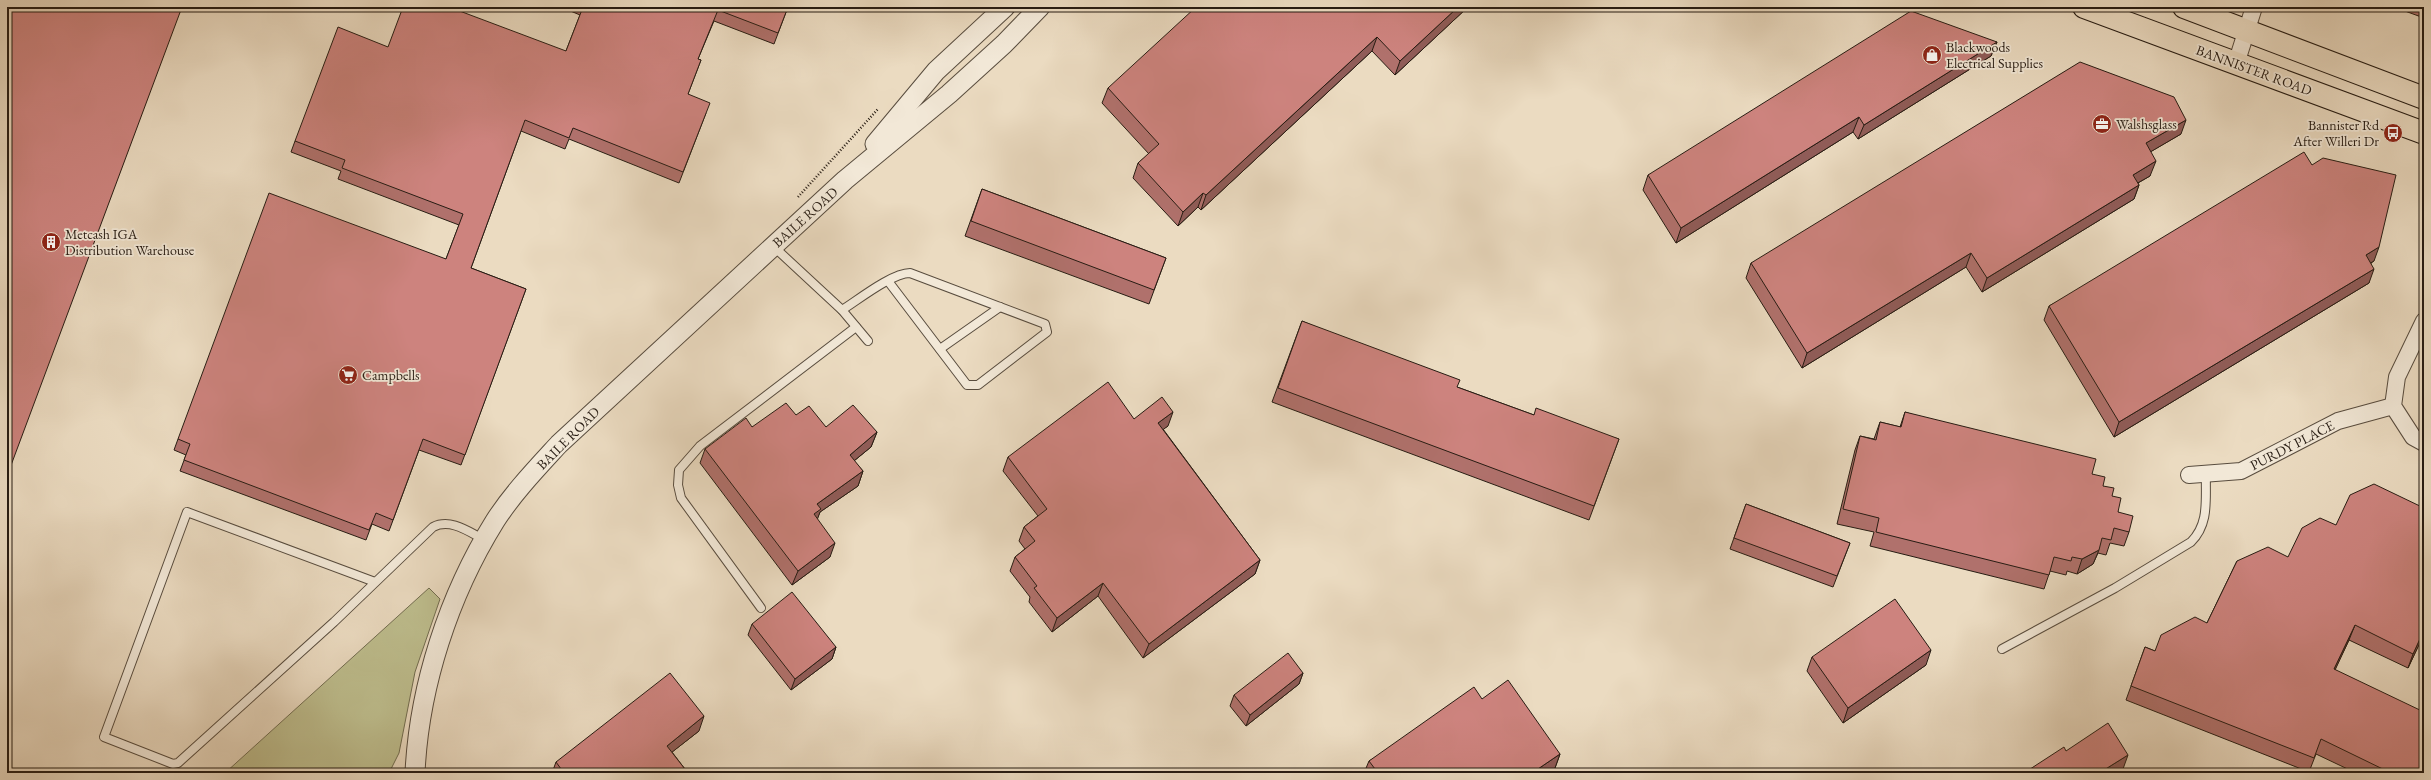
<svg xmlns="http://www.w3.org/2000/svg" width="2431" height="780" font-family="'EB Garamond',serif">
<style>
.green{fill:#bebe8e;stroke:#726d50}
.lines{fill:none;stroke-linecap:round;stroke-linejoin:round}
.service-casing{stroke:#584c3e;stroke-width:10}
.minor-casing{stroke:#584c3e;stroke-width:18}
.tertiary-casing{stroke:#584c3e;stroke-width:21}
.primary-casing{stroke:#271c13;stroke-width:24}
.path{stroke:#271c13;stroke-width:2.5;stroke-dasharray:1 2;stroke-linecap:butt}
.service{stroke:#f2e8d7;stroke-width:8}
.minor{stroke:#f2e8d7;stroke-width:16}
.tertiary{stroke:#f2e8d7;stroke-width:19}
.primary{stroke:#ebdbc1;stroke-width:22}
.wall{fill:#b0716c;stroke:#271c13}
.shaded-wall{fill:#905c58;stroke:#271c13}
.building{fill:#cd837e;stroke:#271c13}
.labels{text-anchor:middle;dominant-baseline:central;stroke-width:3.5;stroke-linejoin:round;paint-order:stroke}
.poi-label{font-size:14px;fill:#271c13;stroke:#f2e8d7;text-anchor:start}
.street-label{font-size:14px;fill:#271c13;stroke:#f2e8d7}
</style>
<rect width="100%" height="100%" fill="#ebdbc1"/>
<filter id="stains"><feTurbulence type="fractalNoise" baseFrequency=".005" numOctaves="4"/><feColorMatrix values="0 0 0 0 .2 0 0 0 0 .09 0 0 0 0 .02 0 0 0 .5 -.17"/></filter>
<radialGradient id="worn" r=".72"><stop offset=".6" stop-color="#630" stop-opacity="0"/><stop offset="1" stop-color="#630" stop-opacity=".3"/></radialGradient>
<!-- green -->
<polygon class="green" points="429,588 440,599 415,672 399,753 389,773 225,773"/>
<g class="lines">
<defs>
<g id="service">
<polyline points="773,246 842,310 868,341"/>
<path d="M842,310c16,-10 50,-37 68,-37l135,51 2,8 -69,53h-11l-79,-104"/>
<polyline points="940,349 1000,307"/>
<path d="M375,582l-188,-70 -83,225 69,27 5,-1 156,-141 99,-95c18,-9 36,5 52,13"/>
<polyline points="761,608 681,498 678,485 679,470 700,446 856,327"/>
<path d="M2002,649l113,-61 76,-46c19,-19 14,-43 15,-69"/>
</g>
<g id="minor">
<polyline points="2236,64 2254,7"/>
<polyline points="2424,321 2397,377 2393,406 2413,437 2424,443"/>
<polyline points="2189,475 2241,471 2338,421 2393,406"/>
</g>
<g id="tertiary">
<polyline points="875,144 936,71 1005,7"/>
<path d="M415,773c4,-87 34,-178 80,-252 18,-28 42,-53 64,-77l286,-264 104,-86 55,-50 36,-37"/>
</g>
<g id="primary">
<polyline points="2084,7 2424,133"/>
<polyline points="2184,7 2424,98"/>
</g>
</defs>
<!-- service casing -->
<use href="#service" class="service-casing"/>
<!-- minor casing -->
<use href="#minor" class="minor-casing"/>
<!-- tertiary casing -->
<use href="#tertiary" class="tertiary-casing"/>
<!-- primary casing -->
<use href="#primary" class="primary-casing"/>
<!-- path -->
<polyline class="path" points="798,197 878,109"/>
<!-- service -->
<use href="#service" class="service"/>
<!-- minor -->
<use href="#minor" class="minor"/>
<!-- tertiary -->
<use href="#tertiary" class="tertiary"/>
<!-- primary -->
<use href="#primary" class="primary"/>
</g>
<!-- wall -->
<g class="wall">
<polygon points="561,7 788,7 774,44 714,21 698,59 701,60 688,94 706,113 679,183 569,139 565,149 521,131 471,268 526,289 461,465 419,450 389,531 372,524 366,540 180,471 186,455 174,450 178,439 446,259 459,225 338,179 341,171 291,152 295,141 566,51 580,15"/>
<polygon points="1468,7 1395,75 1372,51 1201,210 1198,207 1178,226 1133,178 1138,163 1149,154 1102,103 1108,88"/>
<polygon points="2394,7 2424,7 2424,18"/>
<polygon points="1997,42 1991,56 1858,139 1853,132 1676,243 1643,190 1648,175"/>
<polygon points="2181,134 2150,152 2150,176 2138,183 2139,185 2134,199 1982,292 1966,267 1802,368 1746,278 1751,263"/>
<polygon points="2312,165 2374,261 2371,263 2369,283 2114,437 2044,320 2049,306"/>
<polygon points="982,189 1166,258 1149,304 965,236"/>
<polygon points="1302,321 1457,387 1534,415 1619,439 1589,520 1272,402"/>
<polygon points="1905,412 2092,474 2103,486 2112,496 2118,512 2129,532 2124,546 2110,543 2106,555 2098,553 2093,564 2077,574 2067,571 2066,575 2050,571 2044,589 1870,546 1874,532 1837,524 1855,450 1860,436 1874,439 1880,422 1900,427"/>
<polygon points="796,415 826,427 877,432 871,447 854,461 863,471 858,486 820,512 817,519 830,557 792,585 700,463 705,449 752,427"/>
<polygon points="1134,419 1168,426 1163,429 1260,560 1255,574 1143,658 1098,596 1052,632 1029,602 1030,597 1010,571 1015,557 1025,549 1019,541 1024,527 1038,516 1003,471 1008,457"/>
<polygon points="1746,504 1850,543 1833,587 1730,549"/>
<polygon points="2237,561 2424,634 2408,668 2349,640 2335,669 2424,773 2356,773 2316,754 2309,772 2126,700 2145,647 2155,651 2207,623"/>
<polygon points="752,624 836,647 832,659 791,690 748,635"/>
<polygon points="1812,657 1926,665 1843,723 1807,671"/>
<polygon points="1303,673 1299,684 1246,726 1230,706 1234,695"/>
<polygon points="1482,699 1560,754 1555,768 1548,773 1364,773 1369,761"/>
<polygon points="699,731 672,752 688,773 552,773 556,762"/>
</g>
<!-- shaded-wall -->
<g class="shaded-wall">
<polygon points="1458,7 1468,7 1395,75 1400,61"/>
<polygon points="1377,37 1372,51 1201,210 1206,195"/>
<polygon points="1997,42 1991,56 1858,139 1864,125"/>
<polygon points="1859,117 1853,132 1676,243 1681,228"/>
<polygon points="2186,120 2181,134 2140,158 2146,143"/>
<polygon points="2156,161 2150,176 2127,189 2133,175"/>
<polygon points="2139,185 2134,199 1982,292 1987,278"/>
<polygon points="1203,193 1198,207 1178,226 1183,212"/>
<polygon points="2379,247 2374,261 2360,269 2366,255"/>
<polygon points="1971,253 1966,267 1802,368 1807,353"/>
<polygon points="2374,269 2369,283 2114,437 2119,422"/>
<polygon points="1173,412 1168,426 1153,437 1158,423"/>
<polygon points="877,432 871,447 844,469 850,455"/>
<polygon points="863,471 858,486 820,512 816,523 808,529 817,504"/>
<polygon points="835,543 830,557 792,585 798,571"/>
<polygon points="2099,550 2093,564 2077,574 2082,559"/>
<polygon points="1260,560 1255,574 1143,658 1149,644"/>
<polygon points="1103,583 1098,596 1052,632 1057,618"/>
<polygon points="2355,625 2349,640 2329,683 2334,669"/>
<polygon points="2424,630 2424,634 2408,668 2413,654"/>
<polygon points="836,647 832,659 791,690 795,679"/>
<polygon points="1931,650 1926,665 1843,723 1848,708"/>
<polygon points="1303,673 1299,684 1246,726 1250,715"/>
<polygon points="704,716 699,731 662,760 667,746"/>
<polygon points="1560,754 1555,768 1548,773 1534,773 1535,771"/>
<polygon points="2128,755 2123,769 2117,773 2103,773 2104,770"/>
</g>
<!-- building -->
<g class="building">
<polygon points="7,7 182,7 7,476"/>
<polygon points="403,7 449,7 566,51 583,7 788,7 778,33 718,10 698,59 701,60 688,94 710,103 683,172 573,128 569,138 525,120 471,268 526,289 465,455 423,439 393,520 376,513 369,530 184,460 190,444 178,439 269,193 446,259 463,214 342,168 345,160 295,141 338,27 388,47"/>
<polygon points="1196,7 1458,7 1400,61 1377,37 1206,195 1203,193 1183,212 1138,163 1159,144 1108,88"/>
<polygon points="1911,11 1997,42 1864,125 1859,117 1681,228 1648,175"/>
<polygon points="2080,62 2174,97 2186,120 2146,143 2156,161 2133,175 2139,185 1987,278 1971,253 1807,353 1751,263"/>
<polygon points="2304,152 2312,165 2323,158 2396,175 2379,247 2366,255 2374,269 2119,422 2049,306"/>
<polygon points="982,189 1166,258 1154,290 971,221"/>
<polygon points="1302,321 1460,380 1457,387 1534,415 1536,408 1619,439 1594,506 1278,388"/>
<polygon points="1108,382 1134,419 1162,397 1173,412 1158,423 1260,560 1149,644 1103,583 1057,618 1034,588 1037,586 1015,557 1035,541 1024,527 1047,509 1008,457"/>
<polygon points="786,403 796,415 809,406 826,427 853,405 877,432 850,455 863,471 817,504 821,509 814,514 835,543 798,571 705,449 746,418 752,427"/>
<polygon points="1905,412 2096,459 2092,474 2105,477 2103,486 2114,488 2112,496 2121,498 2118,512 2133,516 2129,532 2114,528 2111,540 2102,538 2099,550 2082,559 2072,557 2071,561 2054,557 2049,575 1876,532 1879,518 1843,509 1860,436 1876,440 1880,422 1901,427"/>
<polygon points="2374,484 2424,508 2424,630 2413,654 2355,625 2334,669 2424,712 2424,773 2391,773 2321,739 2314,758 2131,686 2145,647 2155,651 2161,635 2195,617 2207,623 2237,561 2268,547 2288,557 2302,528 2320,518 2336,525 2350,495"/>
<polygon points="1746,504 1850,543 1837,576 1734,538"/>
<polygon points="792,592 836,647 795,679 752,624"/>
<polygon points="1895,599 1931,650 1848,708 1812,657"/>
<polygon points="1288,653 1303,673 1250,715 1234,695"/>
<polygon points="670,673 704,716 667,746 688,773 564,773 556,762"/>
<polygon points="1508,680 1560,754 1535,771 1536,773 1378,773 1369,761 1474,687 1482,699"/>
<polygon points="2108,723 2128,755 2104,770 2106,773 2024,773 2064,747 2066,751"/>
</g>
<!-- icons -->
<defs>
<symbol id="shop-disc" viewBox="-11 -11 22 22"><circle r="9.5" fill="#8f2418" stroke="#f2e8d7"/><path d="M-5-2.5h2.3a2.7 3.5 0 0 1 5.4 0H5L5.5 6h-11ZM-1.5-2.5h3a1.5 2.3 0 0 0-3 0Z" fill="#fff"/></symbol>
<symbol id="office-disc" viewBox="-11 -11 22 22"><circle r="9.5" fill="#8f2418" stroke="#f2e8d7"/><path d="M-6-3h4V-5.5h4V-3h4V5H-6ZM-1-4.5V-3h2v-1.5ZM-6 0V1H6V0Z" fill="#fff"/></symbol>
<symbol id="bus-disc" viewBox="-11 -11 22 22"><circle r="9.5" fill="#8f2418" stroke="#f2e8d7"/><path d="M-5-6H5V4H4V6H2V4H-2V6H-4V4H-5ZM-3.5-4V0h7V-4ZM-3.5 1.2v1.5H-2V1.2ZM2 1.2v1.5H3.5V1.2Z" fill="#fff"/></symbol>
<symbol id="building-disc" viewBox="-11 -11 22 22"><circle r="9.5" fill="#8f2418" stroke="#f2e8d7"/><path d="M-4-6H4V6H1V3H-1V6H-4ZM-2.5-4.3h1.7v1.8h-1.7ZM.8-4.3h1.7v1.8H.8ZM-2.5-1h1.7V.8h-1.7ZM.8-1h1.7V.8H.8Z" fill="#fff"/></symbol>
<symbol id="supermarket-disc" viewBox="-11 -11 22 22"><circle r="9.5" fill="#8f2418" stroke="#f2e8d7"/><path d="M-6-5.5h2.5l.6 2H6L4.5 2H-2.5L-4.4-4H-6ZM-1.5 3.2a1.3 1.3 0 1 0 .1 0ZM3 3.2a1.3 1.3 0 1 0 .1 0Z" fill="#fff"/></symbol>
</defs>
<g fill-rule="evenodd">
<use href="#shop-disc" x="1921" y="44" width="22" height="22"/>
<use href="#office-disc" x="2091" y="113" width="22" height="22"/>
<use href="#bus-disc" x="2382" y="122" width="22" height="22"/>
<use href="#building-disc" x="40" y="231" width="22" height="22"/>
<use href="#supermarket-disc" x="337" y="364" width="22" height="22"/>
</g>
<g class="labels">
<!-- poi labels -->
<g class="poi-label">
<text x="1946" y="47">Blackwoods<tspan x="1946" dy="16">Electrical Supplies</tspan></text>
<text x="2116" y="124">Walshsglass</text>
<text x="2379" y="125" text-anchor="end">Bannister Rd<tspan x="2379" dy="16">After Willeri Dr</tspan></text>
<text x="65" y="234">Metcash IGA<tspan x="65" dy="16">Distribution Warehouse</tspan></text>
<text x="362" y="375">Campbells</text>
</g>
<!-- street labels -->
<g class="street-label">
<text transform="translate(2254 70) rotate(20)">BANNISTER ROAD</text>
<text transform="translate(805 217) rotate(-42)">BAILE ROAD</text>
<text transform="translate(568 438) rotate(-45)">BAILE ROAD</text>
<text transform="translate(2292 445) rotate(-27)">PURDY PLACE</text>
</g>
</g>
<!-- margin -->
<rect width="2431" height="780" fill="none" stroke="#ebdbc1" stroke-width="24"/>
<rect x="8" y="8" width="2415" height="764" fill="none" stroke="#271c13" stroke-width="2"/>
<rect x="12" y="12" width="2407" height="756" fill="none" stroke="#271c13"/>
<rect width="100%" height="100%" filter="url(#stains)"/>
<rect width="100%" height="100%" fill="url(#worn)"/>
</svg>
